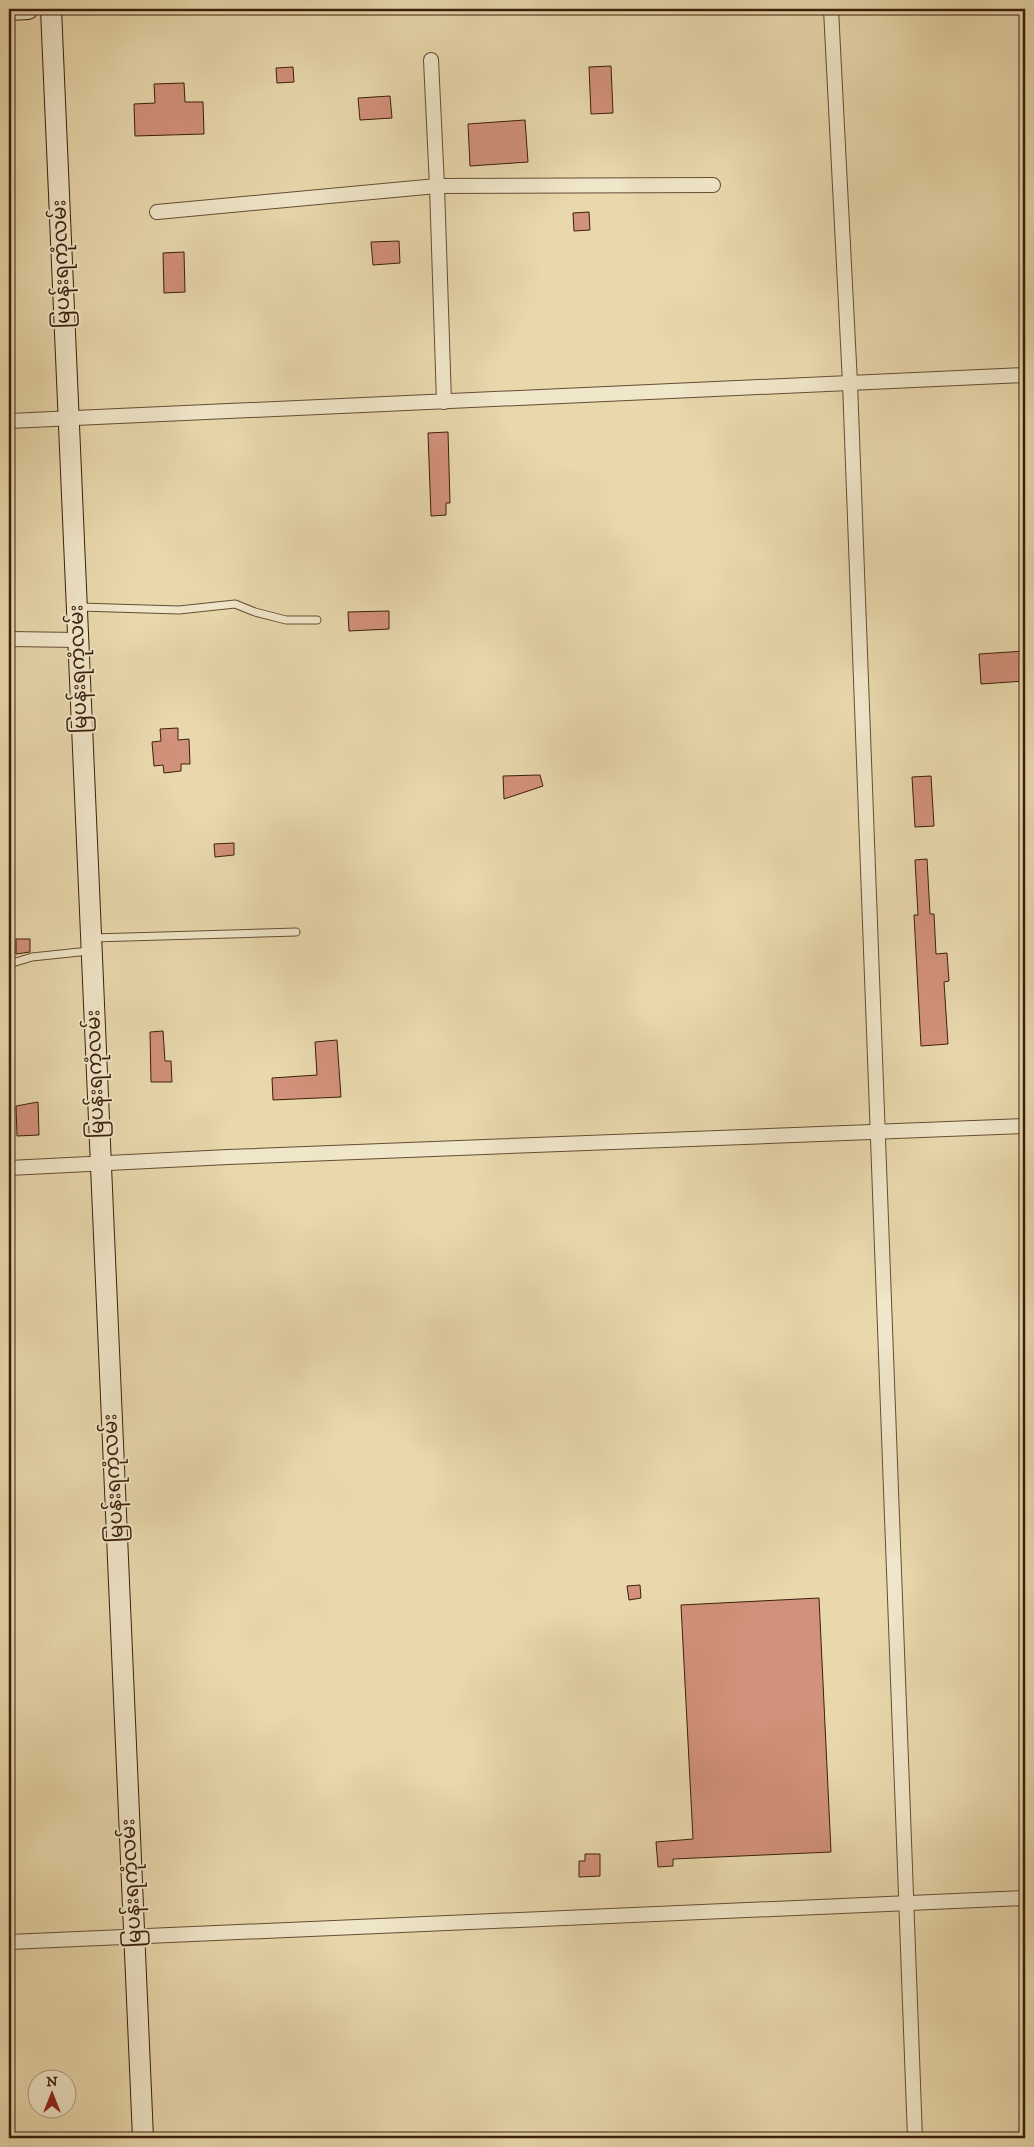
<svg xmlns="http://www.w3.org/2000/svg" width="1034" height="2147" font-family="'IM FELL DW Pica','Noto Sans Myanmar',serif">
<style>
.building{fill:#d2917a;stroke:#3b1f0b}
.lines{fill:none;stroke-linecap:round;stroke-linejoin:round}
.lane-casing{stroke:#664d33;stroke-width:9}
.street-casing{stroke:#664d33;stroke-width:16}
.secondary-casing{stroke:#3b1f0b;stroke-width:22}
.lane{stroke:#f0e6c9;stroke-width:7}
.street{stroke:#f0e6c9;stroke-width:14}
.secondary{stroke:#f0e6c9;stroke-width:20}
.labels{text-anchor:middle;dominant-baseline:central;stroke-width:4;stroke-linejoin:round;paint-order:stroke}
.street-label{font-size:20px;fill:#3b1f0b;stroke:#f0e6c9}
</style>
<rect width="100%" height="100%" fill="#e8d8ac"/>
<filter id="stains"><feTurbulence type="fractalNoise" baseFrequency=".004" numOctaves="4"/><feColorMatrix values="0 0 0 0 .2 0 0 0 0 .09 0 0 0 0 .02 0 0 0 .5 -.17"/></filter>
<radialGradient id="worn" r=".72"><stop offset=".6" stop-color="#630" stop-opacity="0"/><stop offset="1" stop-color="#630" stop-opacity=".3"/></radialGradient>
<!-- building -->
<g class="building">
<polygon points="611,66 613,113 591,114 589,67"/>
<polygon points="293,67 294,82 277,83 276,68"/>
<polygon points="184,83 185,102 203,102 204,134 135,136 134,104 155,103 154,84"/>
<polygon points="390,96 392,118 360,120 358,98"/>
<polygon points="525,120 528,162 470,166 468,124"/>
<polygon points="589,212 590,230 574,231 573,213"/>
<polygon points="399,241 400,263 373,265 371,242"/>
<polygon points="184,252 185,292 164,293 163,253"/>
<polygon points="448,432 450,503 446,503 446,515 431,516 428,433"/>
<polygon points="389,611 389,629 349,631 348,612"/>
<polygon points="1025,651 1025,681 981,684 979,654"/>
<polygon points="178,728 178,740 189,739 190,764 181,764 181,771 164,773 163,765 154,766 152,742 161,741 160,729"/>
<polygon points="540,775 543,786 504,799 503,776"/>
<polygon points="931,776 934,826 915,827 912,777"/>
<polygon points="234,843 234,855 215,857 214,844"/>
<polygon points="927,859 930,914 934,914 936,954 947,953 949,981 944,982 948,1044 921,1046 914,915 918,915 915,860"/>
<polygon points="16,939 30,939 30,952 16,954"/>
<polygon points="163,1031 165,1061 171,1061 172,1082 151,1082 150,1032"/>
<polygon points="337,1040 341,1097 273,1100 272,1078 317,1075 315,1042"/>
<polygon points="38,1102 39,1135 17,1136 16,1106"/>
<polygon points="640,1585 641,1598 629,1600 627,1586"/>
<polygon points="819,1598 831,1852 673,1859 673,1866 658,1867 656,1842 693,1839 681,1605"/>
<polygon points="585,1854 600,1854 600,1876 579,1877 579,1861 585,1861"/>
</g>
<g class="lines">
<defs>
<g id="lane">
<polyline points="79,607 179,610 235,604 255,612 286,620 317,620"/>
<polyline points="93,938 296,932"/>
<polyline points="9,964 32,957 89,951"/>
</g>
<g id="street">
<polyline points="831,9 850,383 915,2138"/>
<polyline points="431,60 437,186 444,402"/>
<polyline points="157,212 437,186 713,185"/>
<polyline points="9,421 1025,375"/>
<polyline points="9,639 78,640"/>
<polyline points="9,1168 228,1157 1025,1126"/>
<polyline points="9,1942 1025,1898"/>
</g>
<g id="secondary">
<polyline points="51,9 143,2138"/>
<polyline points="9,10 28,9"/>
</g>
</defs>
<!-- lane casing -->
<use href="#lane" class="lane-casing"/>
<!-- street casing -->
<use href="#street" class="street-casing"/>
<!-- secondary casing -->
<use href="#secondary" class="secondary-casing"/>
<!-- lane -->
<use href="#lane" class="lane"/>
<!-- street -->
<use href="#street" class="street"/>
<!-- secondary -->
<use href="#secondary" class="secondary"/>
</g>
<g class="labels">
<!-- street labels -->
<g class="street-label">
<text transform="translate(62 264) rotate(-92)">မြပန်းရကုံလမ်း</text>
<text transform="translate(79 669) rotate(-92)">မြပန်းရကုံလမ်း</text>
<text transform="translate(96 1074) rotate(-92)">မြပန်းရကုံလမ်း</text>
<text transform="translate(114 1478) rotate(-93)">မြပန်းရကုံလမ်း</text>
<text transform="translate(132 1883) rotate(-93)">မြပန်းရကုံလမ်း</text>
</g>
</g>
<!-- margin -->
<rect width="1034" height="2147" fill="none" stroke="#e8d8ac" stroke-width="30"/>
<rect x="10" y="10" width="1014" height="2127" fill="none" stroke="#3b1f0b" stroke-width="2.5"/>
<rect x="15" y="15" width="1004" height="2117" fill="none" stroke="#3b1f0b"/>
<!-- north arrow -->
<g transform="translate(52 2094)"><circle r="24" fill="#f0e6c9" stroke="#a8967d"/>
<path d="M0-4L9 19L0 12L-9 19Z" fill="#8f2418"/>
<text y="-8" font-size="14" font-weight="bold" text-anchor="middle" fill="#3b1f0b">N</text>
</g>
<rect width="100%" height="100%" filter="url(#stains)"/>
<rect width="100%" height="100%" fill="url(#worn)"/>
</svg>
